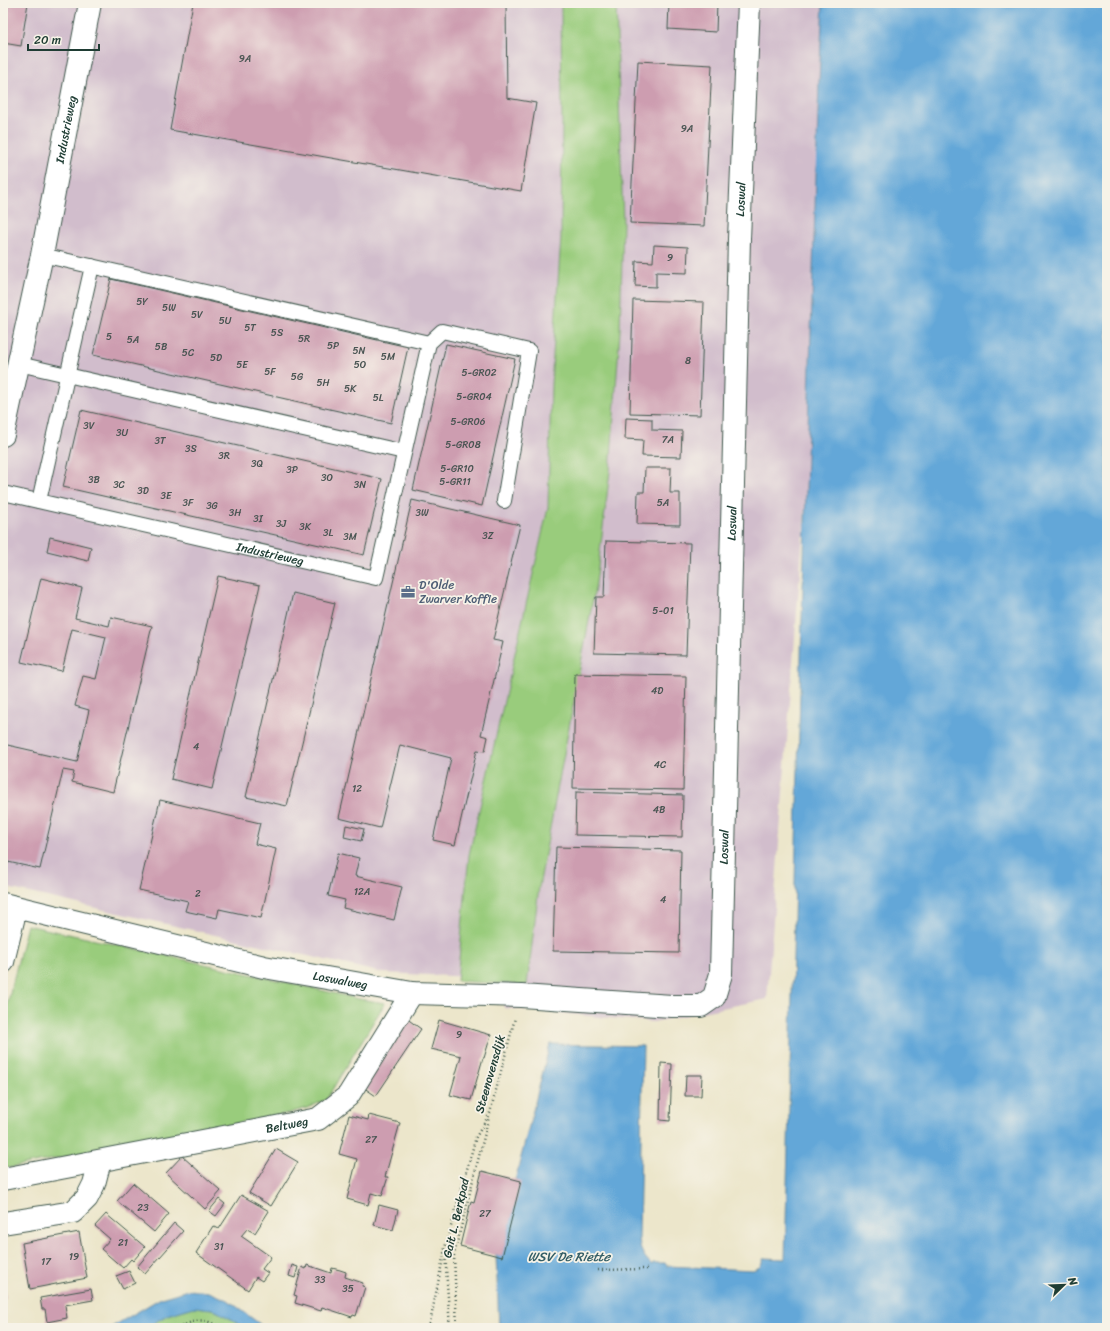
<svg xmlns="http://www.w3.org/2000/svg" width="1110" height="1331" font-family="Sriracha,sans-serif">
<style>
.industrial{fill:#d1bdcc}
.green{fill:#99cc7c;stroke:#5c8458}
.water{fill:#63a7d8;stroke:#417286}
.building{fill:#cd9db0}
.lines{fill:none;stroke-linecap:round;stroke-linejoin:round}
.service-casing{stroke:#3e564b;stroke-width:16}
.minor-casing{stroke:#3e564b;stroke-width:24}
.path{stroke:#3e564b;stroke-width:2.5;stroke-dasharray:1 3;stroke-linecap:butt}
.service{stroke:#fff;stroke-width:14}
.minor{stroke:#fff;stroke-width:22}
.labels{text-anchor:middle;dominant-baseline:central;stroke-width:3.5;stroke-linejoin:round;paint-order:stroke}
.number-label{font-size:10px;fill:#4a5553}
.street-label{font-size:12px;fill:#1f3d34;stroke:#f7f3e8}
.service-label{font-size:12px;fill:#4e5e75;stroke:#f7f3e8;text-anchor:start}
.water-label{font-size:13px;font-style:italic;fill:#335d65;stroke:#f7f3e8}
</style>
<rect width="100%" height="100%" fill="#f7f3e8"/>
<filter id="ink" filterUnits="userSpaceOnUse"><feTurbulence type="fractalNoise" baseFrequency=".025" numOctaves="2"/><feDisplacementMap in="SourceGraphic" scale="8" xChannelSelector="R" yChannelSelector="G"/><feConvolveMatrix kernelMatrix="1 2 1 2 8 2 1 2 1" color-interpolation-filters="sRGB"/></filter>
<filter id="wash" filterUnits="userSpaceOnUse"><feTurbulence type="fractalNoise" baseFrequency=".012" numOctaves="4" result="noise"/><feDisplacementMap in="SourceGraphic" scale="16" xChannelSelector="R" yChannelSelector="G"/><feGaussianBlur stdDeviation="0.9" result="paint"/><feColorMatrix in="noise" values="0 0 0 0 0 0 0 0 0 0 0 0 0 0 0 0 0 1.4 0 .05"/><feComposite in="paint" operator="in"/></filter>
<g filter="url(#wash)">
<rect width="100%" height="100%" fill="#ece6cb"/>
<!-- industrial -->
<polygon class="industrial" points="3,3 844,3 767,999 653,1022 504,1008 497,978 383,973 3,887"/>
<!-- green -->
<g class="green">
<polygon points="561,3 616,3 623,223 620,331 610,471 596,583 539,887 527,985 457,981 469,855 548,508 551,385 561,238 562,123"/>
<polygon points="27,925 272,979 359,999 385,1003 326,1100 307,1108 289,1113 3,1169 3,1022"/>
<polygon points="194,1307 212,1309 233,1320 243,1328 146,1328 167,1315"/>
</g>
<!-- water -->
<g class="water">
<path d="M823,3h284v1325h-608l-3,-73 54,-211 93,2 -4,192c1,13 4,18 13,27l1,-2h12l2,3 86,4 7,-3 4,-9 21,1 17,-641 17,-536z"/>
<polygon points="188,1290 209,1292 228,1300 265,1328 243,1328 233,1320 212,1309 194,1307 167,1315 146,1328 110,1328 161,1298"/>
</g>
<g id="blocks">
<!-- building -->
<g class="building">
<polygon points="3,3 28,3 21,46 3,43"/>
<polygon points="193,3 506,3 507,98 536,103 521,191 170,130"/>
<polygon points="669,3 717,3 716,32 668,29"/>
<polygon points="638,61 712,65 704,226 630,223"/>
<polygon points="654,245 688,247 687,273 656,272 656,287 635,286 636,261 653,262"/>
<polygon points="111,279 408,347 391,423 93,355"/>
<polygon points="633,300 704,302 700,415 630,413"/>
<polygon points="446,344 515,359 482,506 413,490"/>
<polygon points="81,410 382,479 364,555 63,487"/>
<polygon points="626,418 652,419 652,430 682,431 681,457 642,456 643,440 625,439"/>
<polygon points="645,468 671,468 670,493 680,493 680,525 637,524 638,492 644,492"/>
<polygon points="412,500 520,525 493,640 503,642 481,735 488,737 485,751 477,750 455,845 433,840 451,758 400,745 380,828 339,818"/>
<polygon points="50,537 91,547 88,561 47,551"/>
<polygon points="606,541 690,543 686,655 594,653 596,597 604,597"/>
<polygon points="218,576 260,585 212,789 171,779"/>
<polygon points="41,578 82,588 75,618 109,626 111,617 152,626 113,792 72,782 74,772 63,770 40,869 8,862 8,864 3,863 3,744 34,751 33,752 77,762 89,710 75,706 83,676 96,679 106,637 72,629 62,671 21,662"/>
<polygon points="293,593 335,603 287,806 246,797"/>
<polygon points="575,674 686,676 683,790 573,788"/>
<polygon points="576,792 683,795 682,837 575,835"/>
<polygon points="160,800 260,823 255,844 276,849 261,918 219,909 217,918 185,911 188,901 139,890"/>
<polygon points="346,825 364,829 361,841 344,837"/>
<polygon points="556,847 681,850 679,953 553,951"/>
<polygon points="338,853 359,858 355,876 402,887 394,920 343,908 345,900 328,896"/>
<polygon points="406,1018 421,1029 376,1096 360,1085"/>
<polygon points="439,1020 491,1035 484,1058 483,1058 471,1100 450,1095 461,1056 431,1049"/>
<polygon points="661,1063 672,1064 670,1121 660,1120"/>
<polygon points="686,1075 702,1075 701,1096 685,1096"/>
<polygon points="349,1115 368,1120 369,1115 400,1123 385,1177 388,1177 382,1196 371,1193 368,1205 347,1199 357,1159 339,1154"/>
<polygon points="276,1149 298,1162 271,1206 249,1193"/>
<polygon points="182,1156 221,1191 205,1209 166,1173"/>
<polygon points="482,1171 521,1181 502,1257 460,1246 471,1201 474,1202"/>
<polygon points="133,1183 169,1214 154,1232 117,1201"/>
<polygon points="241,1195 269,1211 255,1233 247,1229 241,1236 271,1257 262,1269 268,1273 262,1281 256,1277 248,1290 196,1253 213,1226 219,1229"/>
<polygon points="219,1199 225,1204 216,1216 209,1211"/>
<polygon points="379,1205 398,1210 393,1230 374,1225"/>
<polygon points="106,1214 145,1247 133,1261 131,1259 123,1268 101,1249 110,1239 95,1226"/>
<polygon points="174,1223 183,1231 145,1274 137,1267"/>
<polygon points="79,1232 87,1278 30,1289 22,1243"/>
<polygon points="292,1265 298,1267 295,1278 289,1276"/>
<polygon points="307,1265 331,1273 332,1268 340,1270 346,1272 345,1277 363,1283 362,1286 365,1287 356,1316 353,1315 352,1317 322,1307 321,1311 295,1303 297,1296 294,1295 302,1267 306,1269"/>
<polygon points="129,1271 135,1283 123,1289 116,1276"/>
<polygon points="3,1284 6,1299 3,1299"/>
<polygon points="91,1289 93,1300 65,1305 67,1318 47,1322 45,1309 42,1309 40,1298"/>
</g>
</g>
</g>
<g filter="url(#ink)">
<use href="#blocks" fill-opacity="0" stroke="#3e564b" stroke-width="1"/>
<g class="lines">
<defs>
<g id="service">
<polyline points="42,255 429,343"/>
<polyline points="19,364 404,452"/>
<path id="s1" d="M3,493l373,85 53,-235 13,-12 87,20 -25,150"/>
<polyline points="39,501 92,266"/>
</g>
<g id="minor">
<path id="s2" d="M3,435l39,-180 48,-252"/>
<path id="s3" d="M3,904l261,63 148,26 109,3 151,10h29l13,-9 7,-23 18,-735 10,-236"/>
<polyline points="3,962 16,908"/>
<path id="s4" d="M3,1179l315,-60 30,-23 64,-103"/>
<polyline points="3,1223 73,1212 87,1198 94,1184 100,1161"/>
</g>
</defs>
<!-- service casing -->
<use href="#service" class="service-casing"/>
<!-- minor casing -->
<use href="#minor" class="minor-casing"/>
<!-- path -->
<g class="path">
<polyline points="445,1252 450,1328"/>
<polyline points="598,1270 647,1269"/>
<path d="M178,1328c19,-9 25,-11 43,0"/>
<polyline points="429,1328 445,1248 476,1137 490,1113 515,1018"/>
<polyline points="457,1328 454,1255 489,1117"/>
</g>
<!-- service -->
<use href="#service" class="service"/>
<!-- minor -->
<use href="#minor" class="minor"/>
</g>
</g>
<!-- icons -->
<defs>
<symbol id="office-bare" viewBox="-9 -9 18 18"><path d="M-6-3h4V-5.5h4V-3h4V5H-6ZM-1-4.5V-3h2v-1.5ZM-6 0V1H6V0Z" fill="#5c6f8a" stroke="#f7f3e8" stroke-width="2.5" paint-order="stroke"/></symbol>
</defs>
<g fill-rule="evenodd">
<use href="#office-bare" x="398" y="582" width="20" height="20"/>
</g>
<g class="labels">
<!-- number labels -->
<g class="number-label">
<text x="245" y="59">9A</text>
<text x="687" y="129">9A</text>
<text x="670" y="258">9</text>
<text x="142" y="302">5Y</text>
<text x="169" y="308">5W</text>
<text x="197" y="315">5V</text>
<text x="225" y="321">5U</text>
<text x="250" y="328">5T</text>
<text x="277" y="333">5S</text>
<text x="109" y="337">5</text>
<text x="304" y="339">5R</text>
<text x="133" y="340">5A</text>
<text x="333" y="346">5P</text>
<text x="161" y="347">5B</text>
<text x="359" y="351">5N</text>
<text x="188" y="353">5C</text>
<text x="388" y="357">5M</text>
<text x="216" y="358">5D</text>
<text x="688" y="361">8</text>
<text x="242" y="365">5E</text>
<text x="360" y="365">5O</text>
<text x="270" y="372">5F</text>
<text x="479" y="373">5-GR02</text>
<text x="297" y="377">5G</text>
<text x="323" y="383">5H</text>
<text x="350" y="389">5K</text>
<text x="474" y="397">5-GR04</text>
<text x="378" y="398">5L</text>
<text x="468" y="422">5-GR06</text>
<text x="89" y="426">3V</text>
<text x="122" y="433">3U</text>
<text x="668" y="440">7A</text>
<text x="160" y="441">3T</text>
<text x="463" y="445">5-GR08</text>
<text x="191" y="449">3S</text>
<text x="224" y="456">3R</text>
<text x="257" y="464">3Q</text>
<text x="457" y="469">5-GR10</text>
<text x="292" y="470">3P</text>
<text x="327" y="478">3O</text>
<text x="94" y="480">3B</text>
<text x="455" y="482">5-GR11</text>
<text x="119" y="485">3C</text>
<text x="360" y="485">3N</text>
<text x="143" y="491">3D</text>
<text x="166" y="496">3E</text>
<text x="188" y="503">3F</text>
<text x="663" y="503">5A</text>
<text x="212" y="506">3G</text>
<text x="235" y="513">3H</text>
<text x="422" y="513">3W</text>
<text x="258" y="519">3I</text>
<text x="281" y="524">3J</text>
<text x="305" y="527">3K</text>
<text x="328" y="533">3L</text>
<text x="488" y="536">3Z</text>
<text x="350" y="537">3M</text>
<text x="663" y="611">5-01</text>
<text x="657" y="691">4D</text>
<text x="196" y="747">4</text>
<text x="660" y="765">4C</text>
<text x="357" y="789">12</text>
<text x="659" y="810">4B</text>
<text x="362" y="892">12A</text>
<text x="198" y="894">2</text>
<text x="663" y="900">4</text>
<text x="459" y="1035">9</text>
<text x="371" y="1140">27</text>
<text x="143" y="1208">23</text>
<text x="485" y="1214">27</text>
<text x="123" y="1243">21</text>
<text x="219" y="1247">31</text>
<text x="74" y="1257">19</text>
<text x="46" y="1262">17</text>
<text x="320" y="1280">33</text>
<text x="348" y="1289">35</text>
</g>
<!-- street labels -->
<g class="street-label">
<text stroke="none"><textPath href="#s2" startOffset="312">Industrieweg</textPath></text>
<text stroke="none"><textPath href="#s3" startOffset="1523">Loswal</textPath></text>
<text stroke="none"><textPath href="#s3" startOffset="1199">Loswal</textPath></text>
<text stroke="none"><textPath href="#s1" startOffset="274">Industrieweg</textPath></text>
<text stroke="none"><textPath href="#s3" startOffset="875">Loswal</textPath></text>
<text stroke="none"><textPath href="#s3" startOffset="346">Loswalweg</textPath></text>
<text transform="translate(490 1074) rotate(-74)">Steenovensdijk</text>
<text stroke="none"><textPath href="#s4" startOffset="289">Beltweg</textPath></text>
<text transform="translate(456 1218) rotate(-77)">Gait L. Berkpad</text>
</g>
<!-- service labels -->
<g class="service-label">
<text x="419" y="585">D'Olde<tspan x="419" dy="14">Zwarver Koffie</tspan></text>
</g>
<!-- water labels -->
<g class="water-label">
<text x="569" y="1256">WSV De Riette</text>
</g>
</g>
<!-- margin -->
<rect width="1110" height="1331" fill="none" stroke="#f7f3e8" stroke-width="16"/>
<!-- north arrow -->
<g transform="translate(1064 1285) rotate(67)" stroke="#f7f3e8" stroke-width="3" paint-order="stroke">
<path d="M0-3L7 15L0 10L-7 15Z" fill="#1f3d34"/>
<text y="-6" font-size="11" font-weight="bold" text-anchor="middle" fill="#1f3d34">N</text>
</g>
<!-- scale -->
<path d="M28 44v6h71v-6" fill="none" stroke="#1f3d34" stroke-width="2"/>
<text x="34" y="44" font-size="12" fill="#1f3d34" stroke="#f7f3e8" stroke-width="3" paint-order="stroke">20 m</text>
</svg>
